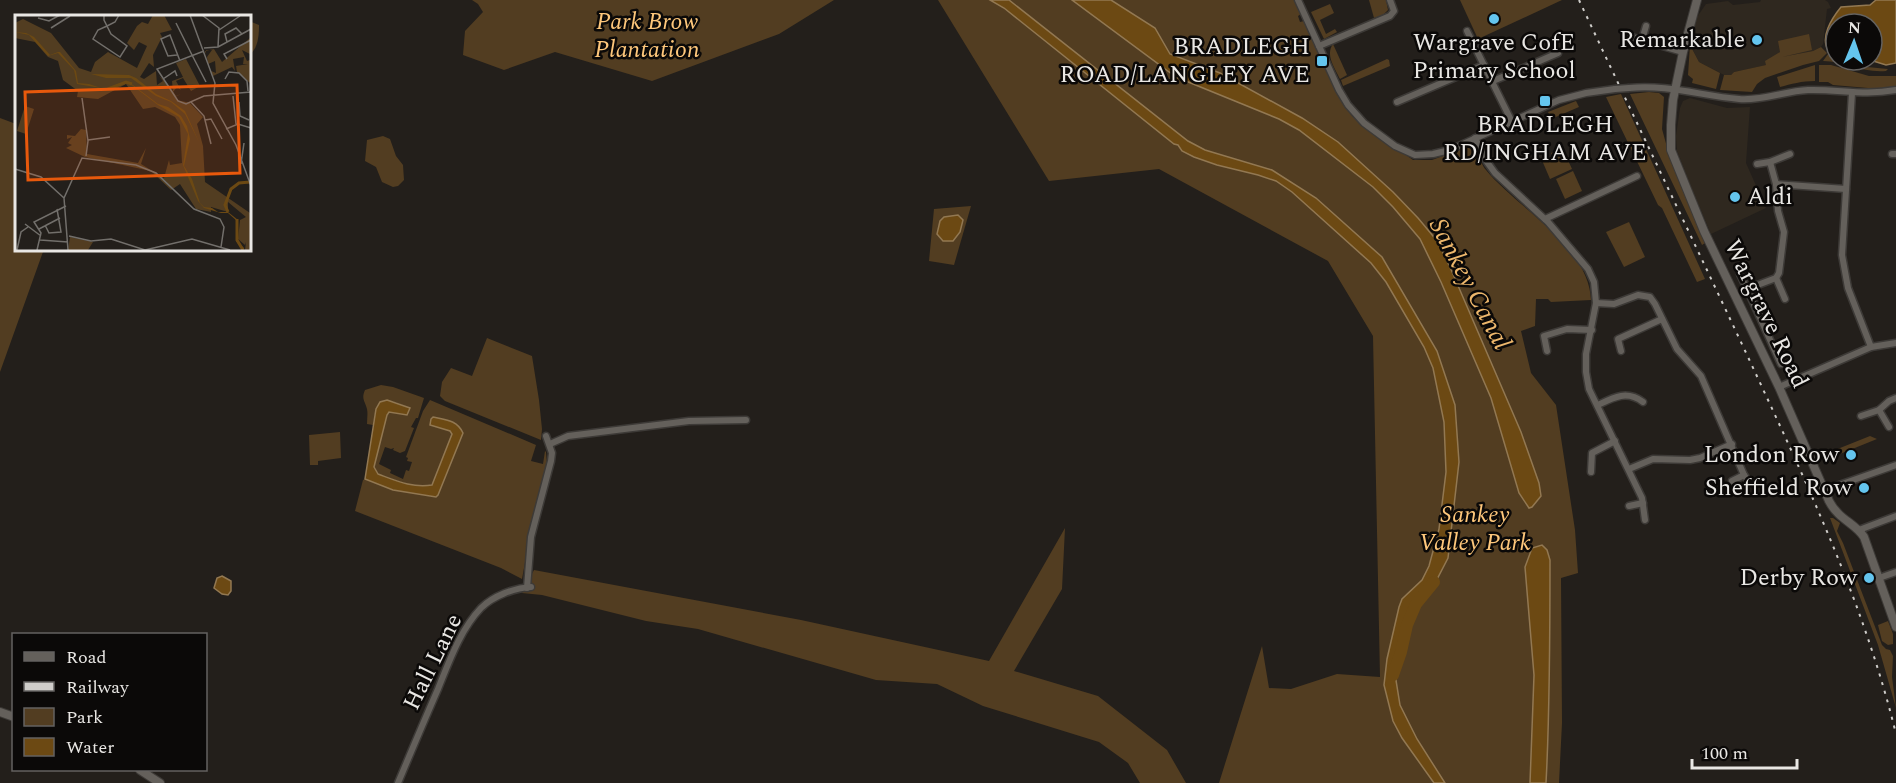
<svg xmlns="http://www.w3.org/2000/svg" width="1896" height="783" font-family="Spectral,serif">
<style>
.built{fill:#2f281f}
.green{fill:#523d21}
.water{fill:#6c4913;stroke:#927852;stroke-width:1.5}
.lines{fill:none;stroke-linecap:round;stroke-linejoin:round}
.river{stroke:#6c4913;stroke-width:12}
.minor-casing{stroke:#3d3a37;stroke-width:9}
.tertiary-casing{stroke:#3d3a37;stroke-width:10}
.minor{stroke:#64605b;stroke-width:6}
.tertiary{stroke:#64605b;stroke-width:8}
.rail{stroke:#cfcdca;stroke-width:2;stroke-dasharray:3 6;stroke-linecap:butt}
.minor-bridge-casing{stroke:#3d3a37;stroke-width:9;stroke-linecap:butt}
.minor-bridge{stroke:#64605b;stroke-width:6}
.poi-dot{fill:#64c5ee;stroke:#0b0908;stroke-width:2}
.labels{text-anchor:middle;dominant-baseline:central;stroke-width:5;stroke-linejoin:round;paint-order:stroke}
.park-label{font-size:24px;font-style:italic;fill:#fec77b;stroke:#0b0908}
.poi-label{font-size:24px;fill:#e9e7e4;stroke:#0b0908;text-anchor:end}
.street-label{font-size:24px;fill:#e9e7e4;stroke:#0b0908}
.water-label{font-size:26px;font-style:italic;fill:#edb76c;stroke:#0b0908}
.inset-river{fill:none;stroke:#6c4913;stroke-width:3}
.inset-road{fill:none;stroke:#726f6b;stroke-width:1.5}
.view{fill:#e8590c;fill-opacity:0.15;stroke:#e8590c;stroke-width:3}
.inset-edge{fill:none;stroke:#e9e7e4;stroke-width:3}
</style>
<rect width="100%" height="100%" fill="#231f1b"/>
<!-- built -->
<g class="built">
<polygon points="1761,0 1825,0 1828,2 1831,8 1827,9 1823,44 1821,47 1813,51 1782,58 1780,52 1767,65 1734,72 1731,75 1724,75 1699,62 1690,45 1697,17 1706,4 1728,1 1733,5 1760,2"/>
<polygon points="1690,98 1727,108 1750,107 1746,163 1766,208 1711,234 1694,194 1677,151 1676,136 1680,108 1683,101"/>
</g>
<!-- green -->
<g class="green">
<polygon points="472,0 834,0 779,34 652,81 555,52 504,70 463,55 465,31 483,12 478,4"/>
<path d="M938,0h357l6,14 -3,2 2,6 4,-1 41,86 8,10 60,43h19l35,-13c12,2 12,15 19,23 31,38 103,76 105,130l-40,2 -3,-3h-12l-1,27 -14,5 10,42 25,32 19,125 3,43 -17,5 1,145 -3,60h-340l43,-137 7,42 22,1 46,-15 43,3 -7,-341 -45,-75 -169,-92 -110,12z"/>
<polygon points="1369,0 1386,0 1388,10 1383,15 1374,18"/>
<polygon points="1460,0 1562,0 1478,39"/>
<polygon points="1330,4 1334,13 1320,20 1326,34 1335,29 1337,32 1324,39 1311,12"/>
<path d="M249,21l10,4c0,11 -1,24 -10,30z"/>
<polygon points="1809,34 1812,50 1782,57 1813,51 1821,47 1827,53 1819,61 1803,65 1765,78 1757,84 1752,92 1720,90 1724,75 1731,75 1734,72 1766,65 1765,61 1780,52 1778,41"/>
<path d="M1333,44l14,31 -7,4c-5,-11 -15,-24 -7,-35z"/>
<polygon points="1690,45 1699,62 1720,73 1716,89 1692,83 1693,79 1688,75"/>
<path d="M1828,54l8,3v3h10l21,7 21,2 -2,2c-24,2 -41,-10 -63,-10z"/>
<polygon points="1387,59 1389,60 1390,66 1343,86 1341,80"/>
<path d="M1815,65v16c-13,0 -24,3 -35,6l-3,-10z"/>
<polygon points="1819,65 1831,65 1869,76 1896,76 1896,87 1879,91 1868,90 1868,88 1833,85 1828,82 1819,82"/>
<polygon points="1649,92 1659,93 1664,97 1662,129 1670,158 1705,243 1702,245 1630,94"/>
<polygon points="1621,94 1705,279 1697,282 1662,208 1658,205 1606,97"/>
<polygon points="1576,101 1579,107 1551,119 1548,112"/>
<polygon points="0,118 16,124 16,249 44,249 0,372"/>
<polygon points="383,136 390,139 396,156 403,165 404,180 398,186 393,187 382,182 376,167 365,161 367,140"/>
<polygon points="1562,147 1572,169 1550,179 1541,158 1545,156 1548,161 1554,159 1551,153"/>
<polygon points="1573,171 1582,191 1565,199 1556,179"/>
<polygon points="971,206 954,265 929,261 934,209"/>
<polygon points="1629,222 1645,257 1624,267 1606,232"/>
<polygon points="487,338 532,356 539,400 542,429 541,440 445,401 440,396 442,382 451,368 472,376"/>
<path d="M381,385l12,2 31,11 -6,20h-2l-5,9 3,1 -9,23 -5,2 -7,-3 1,-2 -3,1 -6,-2 -6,17 12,6 -1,3 13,6 3,-9 3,1 3,-9 -5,-1 1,-3 -2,-1 17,-46 7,-11 106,45 -5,16 12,3 2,-13 1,1 1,12 -17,71 -8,44 -21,-11 -146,-57 8,-31 2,-1 28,11 43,7 2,-2 25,-62 -33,-8 20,6 2,3 -20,51 -19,1 -35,-12 -4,-7 13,-52 2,-3 18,3 3,-7c-10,-4 -20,-10 -30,-6l-4,7 -3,16 -6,-1c0,-5 1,-10 0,-15 -2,-8 -6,-10 -2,-19z"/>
<polygon points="340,432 341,458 318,461 318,465 310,465 309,435"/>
<polygon points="1870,436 1877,439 1830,458 1825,454"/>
<polygon points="1830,518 1833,518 1840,523 1837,531 1843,543 1882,645 1886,649 1890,650 1893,656 1892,677 1896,708 1878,645"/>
<polygon points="1065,528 1062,589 1014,671 1098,696 1167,750 1186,783 1140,783 1128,763 1099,742 983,706 937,684 876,680 698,629 646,621 542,595 522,593 534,570 801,620 989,661"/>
<polygon points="1888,621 1893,634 1893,644 1888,645 1882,641 1878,625"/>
</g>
<!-- water -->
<g class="water">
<polygon points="990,0 1009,0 1188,141 1205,150 1272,170 1316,198 1382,257 1437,351 1455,405 1459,462 1448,558 1433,587 1413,604 1395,674 1400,705 1417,739 1445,783 1434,783 1402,738 1393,721 1384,685 1387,659 1399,607 1402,599 1422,580 1429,566 1439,529 1446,472 1444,422 1433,368 1424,347 1386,282 1371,263 1292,192 1276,181 1258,175 1217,165 1194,157 1182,151 1178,145 1174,144 1004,8"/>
<polygon points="1072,0 1111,0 1155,28 1170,54 1220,73 1302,118 1338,142 1393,192 1418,218 1438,242 1450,267 1521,432 1539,483 1541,496 1532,507 1529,508 1519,493 1491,398 1441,282 1420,239 1393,207 1373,187 1299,130 1279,119 1176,77"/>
<path d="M1876,0h20v63l-10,2 -16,-5h2v-36h-36v28l-7,-1c-10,-13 3,-33 12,-44l29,-2z"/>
<polygon points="958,215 963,220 960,232 953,241 943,241 937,234 940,221 944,217"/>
<path d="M387,400l23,8 -3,7 -18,-3 -2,3 -13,52 4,7c19,7 34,14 54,11l20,-51 -2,-3 -20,-6 1,-6 2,-2c13,3 24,3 30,16l-25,62 -2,2 -43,-7 -28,-11 11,-70 4,-7z"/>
<path d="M1542,545l5,5 3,10c0,74 0,149 -4,223h-16l4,-108 -9,-108 7,-19z"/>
<polygon points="222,576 231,581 231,591 228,595 222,594 214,588 217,578"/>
</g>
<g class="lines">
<!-- river -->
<polyline class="river" points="1393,675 1401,652 1407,625 1416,604 1434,582"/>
<defs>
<g id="minor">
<polyline points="1298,0 1339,90 1348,105 1364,123 1395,146 1415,155 1433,154 1450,150 1559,100 1586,93 1615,89"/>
<polyline points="1467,31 1512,122"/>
<polyline points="1628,36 1683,52"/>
<polyline points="1642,40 1646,26"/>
<polyline points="1319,46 1390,16 1394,11 1390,0"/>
<polyline points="1493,81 1558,53"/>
<path d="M1629,88c38,-4 73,8 110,11 24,2 46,-8 69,-9 31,-1 55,6 88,0"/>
<polyline points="1852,93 1842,255 1848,288 1871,347"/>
<polyline points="1397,102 1484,65"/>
<polyline points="1475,138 1487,162 1495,173 1548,222 1588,269 1594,282 1596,303 1586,354 1586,372 1589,389 1642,498 1645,520"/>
<polyline points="1892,154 1896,154"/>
<polyline points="1770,162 1776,184 1778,211 1784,232 1779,273 1776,278 1747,289 1781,364"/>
<polyline points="1757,164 1770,162 1790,154"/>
<polyline points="1776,184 1846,189"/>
<polyline points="1545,219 1637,176"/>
<polyline points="1740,274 1747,289"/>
<polyline points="1776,278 1785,299"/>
<polyline points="1596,303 1614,304 1638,295 1650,297 1655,304 1677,349 1701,376 1744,475"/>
<polyline points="1547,351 1544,336 1567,329 1592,330"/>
<polyline points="1621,351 1618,339 1662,319"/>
<polyline points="1779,387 1871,347 1896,343"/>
<path d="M1598,405c16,-8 29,-15 45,-3"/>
<polyline points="1879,410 1889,427"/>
<polyline points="1861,416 1879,410 1889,401 1896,398"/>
<polyline points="550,444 568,436 689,421 746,420"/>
<polyline points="1629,469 1653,459 1690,460 1700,458 1732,444"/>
<polyline points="1591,472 1592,453 1615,441"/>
<polyline points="1732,481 1744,475 1750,483"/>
<polyline points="1825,490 1896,465"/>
<polyline points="1629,506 1643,503"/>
<polyline points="1859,530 1896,516"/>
<polyline points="1879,578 1896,572"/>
<polyline points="527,588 531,537 551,461 552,453 546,436"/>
<path d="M398,783c13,-31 26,-62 40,-94 11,-27 22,-59 43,-81 12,-12 33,-20 50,-21"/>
</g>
<g id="tertiary">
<path d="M1697,0l-14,52 -10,48 -2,25v25l33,81 75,156 50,114c10,19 26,22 35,36l32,90"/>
<polyline points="0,712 14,717"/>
<polyline points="140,770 160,783"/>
</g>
</defs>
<!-- minor casing -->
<use href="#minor" class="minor-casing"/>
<!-- tertiary casing -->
<use href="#tertiary" class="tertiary-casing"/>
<!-- minor -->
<use href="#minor" class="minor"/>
<!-- tertiary -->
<use href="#tertiary" class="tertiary"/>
<!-- rail -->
<path class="rail" d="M1579,0c58,124 118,248 176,372 55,118 110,235 141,362"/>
<defs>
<polyline id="minor-bridge" points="1615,89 1629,88"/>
</defs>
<!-- minor-bridge casing -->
<use href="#minor-bridge" class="minor-bridge-casing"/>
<!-- minor-bridge -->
<use href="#minor-bridge" class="minor-bridge"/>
</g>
<!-- markers -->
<g class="poi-dot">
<circle cx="1494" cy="19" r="6"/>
<circle cx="1757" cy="40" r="6"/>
<rect x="1316" y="55" width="12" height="12" rx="3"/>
<rect x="1539" y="95" width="12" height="12" rx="3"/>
<circle cx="1735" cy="197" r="6"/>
<circle cx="1851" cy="455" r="6"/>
<circle cx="1864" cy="488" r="6"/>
<circle cx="1869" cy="578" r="6"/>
</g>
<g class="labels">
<!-- park labels -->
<g class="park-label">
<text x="647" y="22">Park Brow<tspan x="647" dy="28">Plantation</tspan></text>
<text x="1475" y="515">Sankey<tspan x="1475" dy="28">Valley Park</tspan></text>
</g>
<!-- poi labels -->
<g class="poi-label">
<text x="1745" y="40">Remarkable</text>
<text x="1494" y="43" text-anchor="middle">Wargrave CofE<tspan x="1494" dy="28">Primary School</tspan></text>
<text x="1310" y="47">BRADLEGH<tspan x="1310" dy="28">ROAD/LANGLEY AVE</tspan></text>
<text x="1545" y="125" text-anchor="middle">BRADLEGH<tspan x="1545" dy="28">RD/INGHAM AVE</tspan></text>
<text x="1747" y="197" text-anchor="start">Aldi</text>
<text x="1839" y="455">London Row</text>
<text x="1852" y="488">Sheffield Row</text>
<text x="1857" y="578">Derby Row</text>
</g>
<!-- street labels -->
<g class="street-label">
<text transform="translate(1766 314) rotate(64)">Wargrave Road</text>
<text transform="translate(433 662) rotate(-64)">Hall Lane</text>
</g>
<!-- water labels -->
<g class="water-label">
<text transform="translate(1470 284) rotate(62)">Sankey Canal</text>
</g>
</g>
<!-- overview -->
<g transform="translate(15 15)">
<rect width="236" height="236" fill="#231f1b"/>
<path d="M138,0h11l8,15 -12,3 2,4 -9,18 1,12 -5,-4 -9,14 4,2 12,-8 1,14 6,-4 -4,-5 9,8 8,12 5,-2 -6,3 2,3 13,3 13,14 -6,7 6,22 2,36 45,31v37h-5l1,-8 -1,3 -7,-6 2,-19 6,-3 -18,-15v10l-17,-5v5l-15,-3 -16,-25 -9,6 -20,-19 -66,-14 -19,-9 6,-3 -4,-2 4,-6 -5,2v-4l8,1 6,-7 5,1 1,24 51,9 8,-15 -5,16 23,14 5,-18 1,5 12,-2 -2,-38 -5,-8 -20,-10 -12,2 -17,-25 -28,15 -21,-2 1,-6 -15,-11 -5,-19 -10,-4 -13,-15 -20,-4v-15l8,-4 28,14 28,35 12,4 4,-10 13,-10 29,16 10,-22 -8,-4 -5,8 -7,-7 10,-17 5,-4 6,2zM235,23v16l-8,-4 5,11 3,-1v23l-13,-11 -1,-6 12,-2h-5l1,-7 -11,2 2,12 -3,-4 -19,9 -2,-5 5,2 -1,-12 -7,3 -1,-7 5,-7h-6v4l-1,-3 9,-2 8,13zM171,44l14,27 -9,5 -8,-13 -7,3 5,9 -4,-3 -4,5 -1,-11 11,-4 -7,-14zM10,91l9,3 -8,25 -9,-3zM55,222l23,5 -5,8h-20z" fill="#523d21"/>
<path d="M0,17l11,1 8,4 16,18 8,-3h2l16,19 2,12 11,1 15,5 22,-8 3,1 29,22 10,3 13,9 6,10 3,13 -6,27 8,13 8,24 4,4 8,1 6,4h10l10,8 -1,21 7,7 -1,2 -7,-9 1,-20 -9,-8h-7l-17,-5 -6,-7 -15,-36 5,-31 -9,-17 -21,-12 -29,-22 -22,6 -30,-5 -3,-14 -16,-17 -10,3 -19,-21zM76,59l38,1 7,3 20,16 15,7 14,10 14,31 -14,-28 -14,-12 -15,-6 -25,-18h-25z" fill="#6c4913"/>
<path class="inset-river" d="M93,74l18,-7 6,2M213,197l-3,-7 6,-16 8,-6 11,-1M222,204v21l6,10"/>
<path class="inset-road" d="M89,0v5l7,14 16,12 -7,11 -27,-18 5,-9 9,-4 8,-4 4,-7M175,0l25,68 -2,20 23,42 15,41M187,0l17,13 -1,19M23,3l11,3 11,-6M161,8l16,32M36,13l19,-12M204,15l21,-14M212,27l-2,-8 11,-6 6,6M189,33l14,-1 33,-18M189,36l-47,18 21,32 8,3 18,-8 47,-4M162,40l-9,1 -7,-17 9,-4 10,26M177,40l14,27M212,44l-3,-5 27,-14M148,64l12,-8 2,5M210,64l4,-7 10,1 8,8 1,10M218,81l3,28M67,83l6,43 -2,15M176,87l13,14 7,28M224,87l1,14 9,4M190,105l6,-1 11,20M211,114l12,-5 13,4M73,125l22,-3M226,149l3,-21M0,154l26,8 23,21M49,183l18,-40 54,7 20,8 38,36 26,10 4,8 -3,20M49,183l4,52M10,209l16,12M30,210l4,8 12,-1 -4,-23M24,214l21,-11M54,221l22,5 20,-2 34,11 47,-11 38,11M25,225l28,2M2,235l4,-18 7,-5M22,235l4,-17 -7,-11 32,-16"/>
<path class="view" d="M222,70l3,88 -212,7 -3,-88z"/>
<rect width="236" height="236" class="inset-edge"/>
</g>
<!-- legend -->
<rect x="12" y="633" width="195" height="138" fill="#0b0908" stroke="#646260" stroke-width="1.5"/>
<rect x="24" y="652" width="30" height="9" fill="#64605b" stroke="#646260" stroke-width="1.5"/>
<text x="66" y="663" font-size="18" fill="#e9e7e4">Road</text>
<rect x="24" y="682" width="30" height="9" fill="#cfcdca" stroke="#646260" stroke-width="1.5"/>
<text x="66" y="693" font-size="18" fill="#e9e7e4">Railway</text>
<rect x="24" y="708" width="30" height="18" fill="#523d21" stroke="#646260" stroke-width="1.5"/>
<text x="66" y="723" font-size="18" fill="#e9e7e4">Park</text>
<rect x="24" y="738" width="30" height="18" fill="#6c4913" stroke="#646260" stroke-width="1.5"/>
<text x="66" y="753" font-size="18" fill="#e9e7e4">Water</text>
<!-- north arrow -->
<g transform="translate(1854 42) rotate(2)"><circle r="28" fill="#0b0908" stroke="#646260" stroke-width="1.5"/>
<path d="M0-4.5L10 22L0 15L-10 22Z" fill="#64c5ee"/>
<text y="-9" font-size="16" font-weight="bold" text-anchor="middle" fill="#e9e7e4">N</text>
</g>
<!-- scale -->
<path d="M1692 759v9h105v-9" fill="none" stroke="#e9e7e4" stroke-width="3"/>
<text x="1701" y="759" font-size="18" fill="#e9e7e4" stroke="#0b0908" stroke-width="4.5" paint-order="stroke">100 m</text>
</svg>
